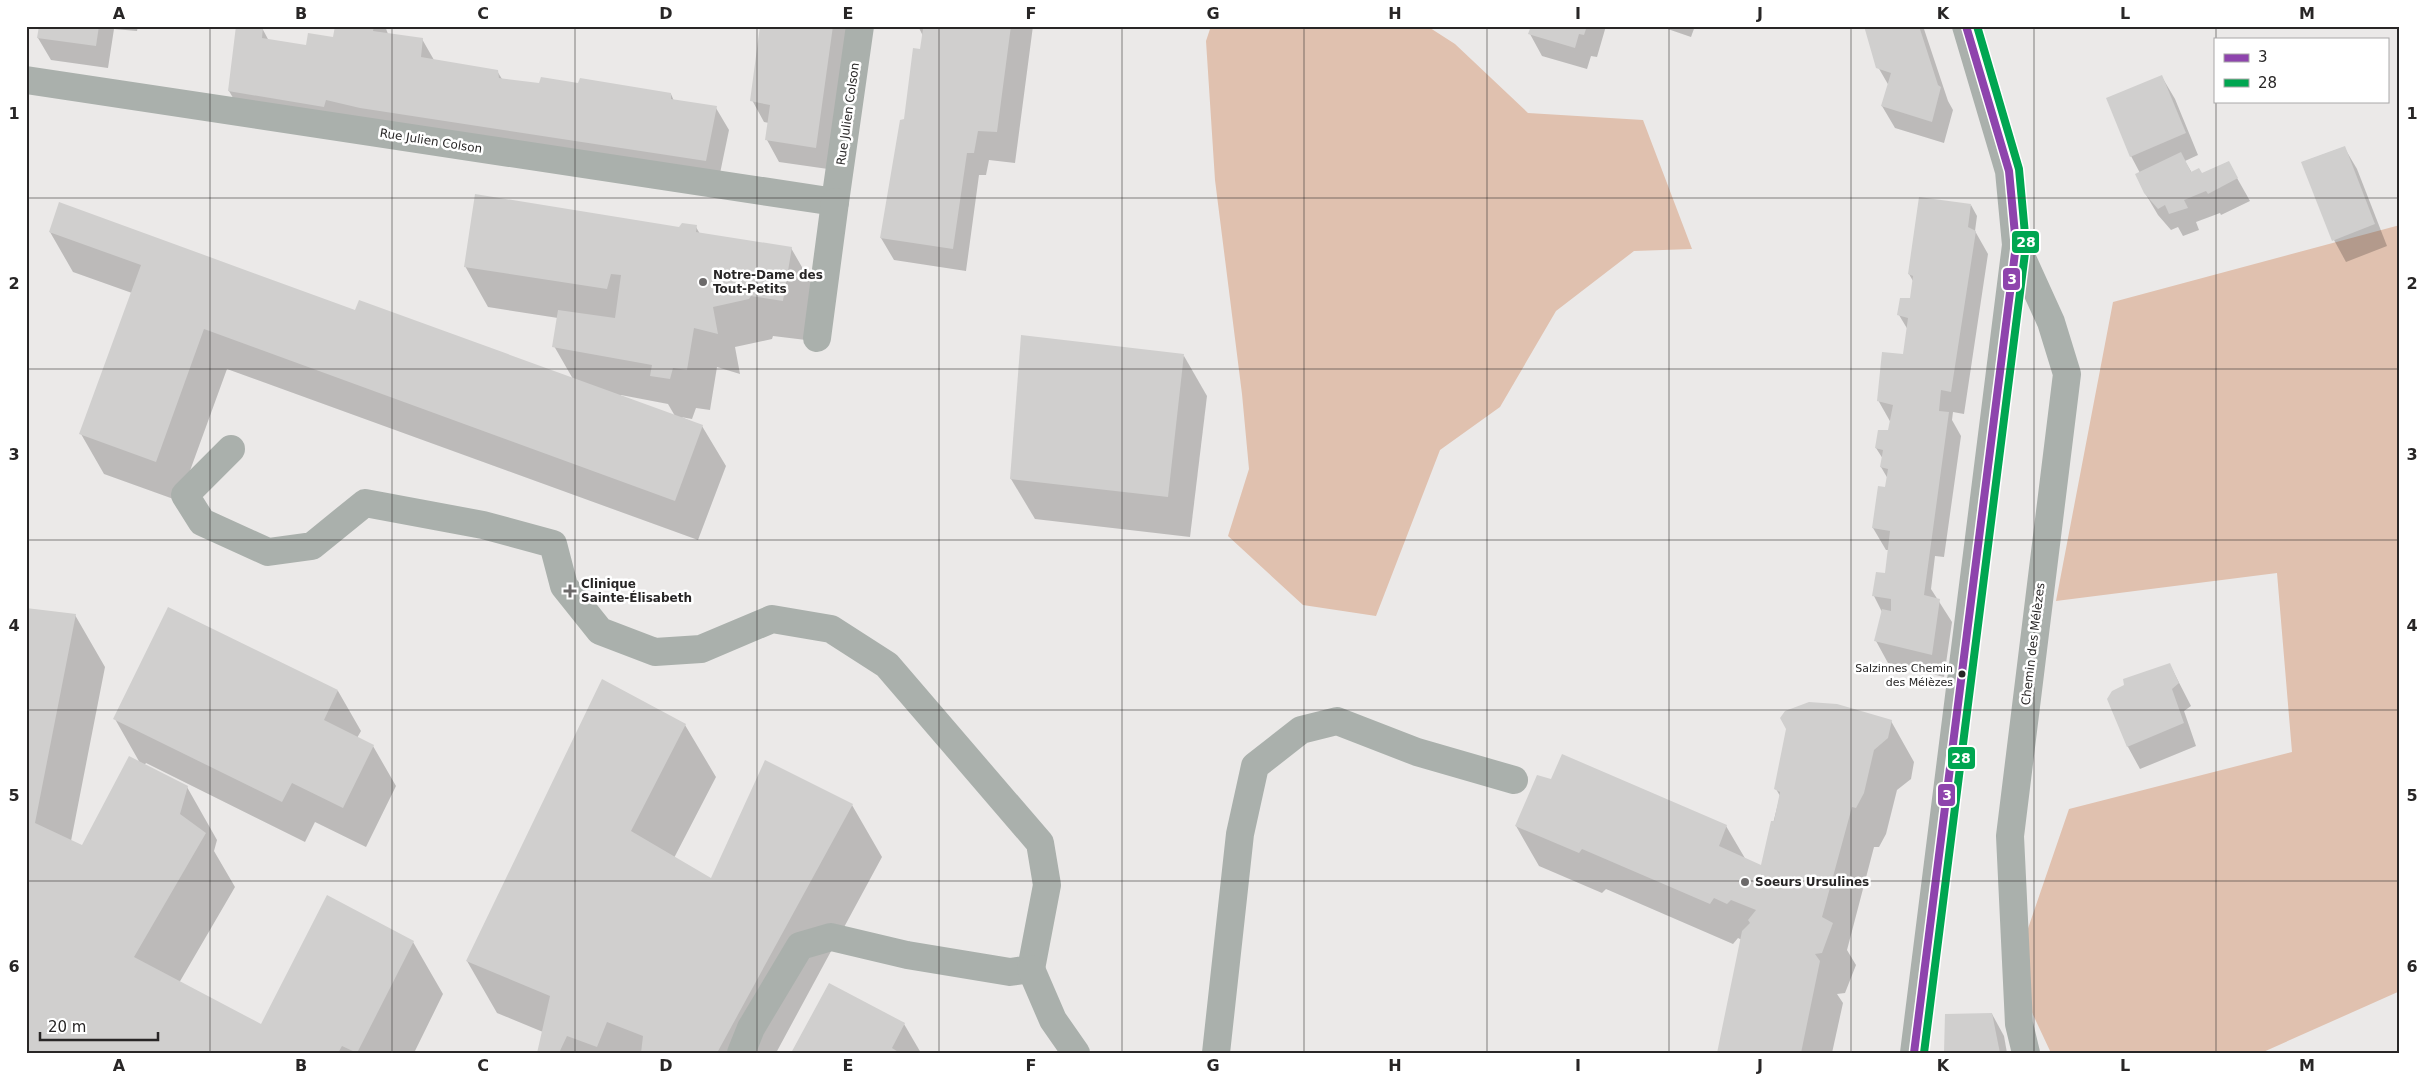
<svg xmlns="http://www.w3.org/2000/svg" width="2426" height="1079" font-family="'DejaVu Sans',sans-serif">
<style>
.forest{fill:#e0c1af}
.shadow{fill:#0003;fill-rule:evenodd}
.building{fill:#d0cfce}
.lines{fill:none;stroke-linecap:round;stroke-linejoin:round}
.minor{stroke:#aab0ac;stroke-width:28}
.bus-1-casing{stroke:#fff;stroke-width:11}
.bus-2-casing{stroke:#fff;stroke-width:11}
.bus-1{stroke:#8e44ad;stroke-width:8}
.bus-2{stroke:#00a651;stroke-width:8}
.grid{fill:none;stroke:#282626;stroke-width:1;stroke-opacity:0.55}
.poi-dot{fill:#6c6a6a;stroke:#fff;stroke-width:2}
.bus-dot{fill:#282626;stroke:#fff;stroke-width:2}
.labels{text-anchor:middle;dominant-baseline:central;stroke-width:5;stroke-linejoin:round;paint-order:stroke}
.bus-label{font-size:11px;fill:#282626;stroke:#fff;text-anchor:end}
.street-label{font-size:12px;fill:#282626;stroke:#fff}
.poi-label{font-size:12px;font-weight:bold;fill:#282626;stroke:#fff;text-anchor:start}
.line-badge{stroke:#fff;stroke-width:2}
.badge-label{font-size:14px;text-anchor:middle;font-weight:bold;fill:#fff}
.neatline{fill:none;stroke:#282626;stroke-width:2}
.grid-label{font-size:16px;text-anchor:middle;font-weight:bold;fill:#282626}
</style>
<rect width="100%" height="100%" fill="#ebe9e8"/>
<!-- forest -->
<g class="forest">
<polygon points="1211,26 1427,26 1455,44 1528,113 1643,120 1692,249 1634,251 1556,311 1500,407 1440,450 1376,616 1303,605 1228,536 1249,469 1242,394 1215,180 1206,41"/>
<polygon points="2400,225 2400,991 2261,1053 2051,1053 2013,972 2069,809 2292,752 2277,573 2056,601 2113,302"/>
</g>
<!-- shadow -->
<g class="shadow">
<polygon points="40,26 138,26 137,31 114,29 108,68 51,60 38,38"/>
<polygon points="237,26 262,28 269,41 307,46 334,38 336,26 385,26 388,34 422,39 434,60 497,71 502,79 540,85 579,85 671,94 674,101 716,108 729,130 718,183 242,113 229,91"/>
<polygon points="761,26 848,26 828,169 779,162 767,140 769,123 764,122 752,100"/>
<polygon points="918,26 1033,26 1015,163 989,160 986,175 979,175 966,271 894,260 881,238 921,50 923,36"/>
<polygon points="1532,26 1606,26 1597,57 1591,56 1587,69 1542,56 1530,34"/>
<polygon points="1659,26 1695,26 1691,37"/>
<polygon points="1865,26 1923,26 1948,101 1953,110 1944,143 1895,128 1882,106 1889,86 1878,67"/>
<polygon points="2162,77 2175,99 2198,155 2185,161 2192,173 2201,175 2228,162 2250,201 2221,215 2220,213 2196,222 2199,230 2183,236 2178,227 2171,230 2158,215 2145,193 2140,173 2131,156"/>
<polygon points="2344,147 2357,169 2387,246 2346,262 2334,240 2303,162"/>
<polygon points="1971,205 1977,216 1975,231 1988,254 1964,414 1953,412 1952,420 1961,436 1944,557 1935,556 1931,589 1952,622 1944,677 1888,663 1876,641 1882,612 1874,596 1888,575 1889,550 1886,550 1873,528 1888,479 1881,467 1883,459 1876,448 1889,432 1891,423 1878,400 1904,355 1908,330 1899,315 1911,300 1913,281 1909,274"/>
<path d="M696,227l4,7 91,14 23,40 -8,52 -33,-4 -1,3 -37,8 5,27 -23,-7 -7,43 -14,-2 -4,11 -11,-2 21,9 24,40 -28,74 -471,-171 -48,132 -75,-27 -23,-40 51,-141 -59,-21 -23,-40 306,80 217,67 -19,-33 4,-28 -70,-11 -23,-41zM621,395l47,9 7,12 -54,-20z"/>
<polygon points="1184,356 1207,396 1190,537 1035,519 1011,479"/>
<polygon points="26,609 75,615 105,667 71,841 83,847 140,763 115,719 338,691 361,731 357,738 373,746 396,786 366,847 315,822 305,842 146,763 144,766 187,787 217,840 214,851 235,887 179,983 261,1025 413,942 443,994 414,1053 26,1053"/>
<polygon points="2170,665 2191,706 2184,711 2196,746 2140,769 2128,747 2108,699"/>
<polygon points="1891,721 1914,762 1911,779 1897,790 1886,834 1879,847 1874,847 1847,950 1856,965 1845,993 1837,994 1843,1003 1832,1053 1718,1053 1742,940 1738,938 1733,944 1606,889 1602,893 1539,866 1516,826 1726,826 1746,860 1762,867 1780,796 1776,789"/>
<polygon points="685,725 716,777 674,858 712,880 852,805 882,857 776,1053 539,1053 543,1032 497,1013 467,961"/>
<polygon points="1992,1014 2004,1036 2007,1053 1946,1053"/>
<polygon points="904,1024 921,1053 793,1053"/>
</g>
<!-- building -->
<g class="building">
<polygon points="39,26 99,26 96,46 37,38"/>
<polygon points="236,26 263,27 262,38 306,45 308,33 333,37 335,26 374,26 373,31 423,38 421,57 498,70 499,78 539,83 541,77 578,83 580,78 671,93 671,99 717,106 706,161 360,108 326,100 324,107 228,91"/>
<polygon points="760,26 833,26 816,148 765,140 770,105 750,101"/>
<polygon points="915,26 1011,26 997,132 978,131 974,153 967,153 953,249 880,238 900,120 904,119 913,48 920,49 923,29"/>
<polygon points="1531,26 1587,26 1584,35 1579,34 1575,48 1528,34"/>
<polygon points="1864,26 1919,26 1938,85 1941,87 1932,122 1881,106 1891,73 1876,68"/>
<polygon points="2162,75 2186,133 2130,157 2106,98"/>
<polygon points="2345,146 2375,224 2332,241 2301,162"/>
<polygon points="2181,152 2191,172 2199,168 2202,173 2229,161 2238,178 2208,194 2206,191 2184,200 2188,208 2169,214 2165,205 2158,209 2144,193 2135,174"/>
<polygon points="475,194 679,227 682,223 697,225 696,232 792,247 783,301 751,296 749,299 713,307 718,334 694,328 687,370 673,368 670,379 650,376 652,365 552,347 558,310 615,318 621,275 611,274 607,289 464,267"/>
<polygon points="1919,197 1971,204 1968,227 1976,231 1951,392 1941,390 1939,411 1949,412 1924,595 1940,599 1932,655 1874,641 1882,609 1891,611 1891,599 1872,596 1876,572 1885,573 1890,531 1872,528 1878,486 1885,487 1888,469 1880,467 1883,450 1875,448 1878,430 1888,430 1893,405 1877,401 1882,352 1903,354 1908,318 1897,315 1900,298 1910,298 1913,276 1908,274"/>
<polygon points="59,202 355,310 359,300 703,425 675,501 204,329 156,462 79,434 141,265 49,232"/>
<polygon points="1021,335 1184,354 1168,497 1010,479"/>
<polygon points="168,607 338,690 324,720 374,745 343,808 292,783 282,802 113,719"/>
<polygon points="26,608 76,614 35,823 82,845 129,756 188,786 180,814 206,833 134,957 261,1024 327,895 414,941 357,1053 342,1046 338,1053 26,1053"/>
<polygon points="2170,663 2179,683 2172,689 2184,723 2127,747 2107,699 2112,691 2124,685 2123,679"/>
<polygon points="602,679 686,724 631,831 711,878 765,760 853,804 717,1053 641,1053 643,1036 607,1022 597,1047 567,1036 559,1053 537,1053 550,996 466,961"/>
<polygon points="1809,702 1837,704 1892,720 1888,738 1874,750 1864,793 1856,808 1852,807 1822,917 1833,923 1822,953 1815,954 1820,961 1801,1053 1717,1053 1742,931 1750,923 1748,920 1756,910 1731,900 1727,904 1714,898 1710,904 1582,849 1579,853 1515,826 1537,775 1551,779 1562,754 1727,825 1719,846 1761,865 1771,821 1774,821 1780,792 1774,789 1786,729 1780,718 1785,711"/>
<polygon points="829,983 905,1023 892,1048 900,1053 791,1053"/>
<polygon points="1992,1013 2000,1053 1944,1053 1945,1014"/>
</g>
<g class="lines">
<!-- minor -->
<g class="minor">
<polyline points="26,80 835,202 860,26"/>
<polyline points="2016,245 2051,322 2067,374 2010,836 2019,1024 2026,1053"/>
<polyline points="817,338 835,202"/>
<polyline points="231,449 185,495 202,522 268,552 312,546 365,503 483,525 553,544 564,586 600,631 655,652 701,649 772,619 831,629 887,665 1040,843 1047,885 1031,969 1010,972 907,955 831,937 800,946 751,1028 741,1053"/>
<polyline points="1031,969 1053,1020 1076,1053"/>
<polyline points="1216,1053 1240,834 1255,766 1301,730 1337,721 1417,752 1514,780"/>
<polyline points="1914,1053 2016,245 2009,171 1966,26"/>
</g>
<defs>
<polyline id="bus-1" points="1914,1053 2016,245 2009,171 1966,26"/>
<polyline id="bus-2" points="1924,1053 2026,245 2019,169 1977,26"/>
</defs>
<!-- bus-1 casing -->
<use href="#bus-1" class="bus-1-casing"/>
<!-- bus-2 casing -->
<use href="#bus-2" class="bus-2-casing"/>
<!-- bus-1 -->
<use href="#bus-1" class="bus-1"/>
<!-- bus-2 -->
<use href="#bus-2" class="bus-2"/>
</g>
<!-- grid -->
<path class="grid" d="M210,26v1027M392,26v1027M575,26v1027M757,26v1027M939,26v1027M1122,26v1027M1304,26v1027M1487,26v1027M1669,26v1027M1851,26v1027M2034,26v1027M2216,26v13M2216,101v952M26,198h2374M26,369h2374M26,540h2374M26,710h2374M26,881h2374"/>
<!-- markers -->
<g class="poi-dot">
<circle cx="703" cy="282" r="5"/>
<path d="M567.5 583.5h5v5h5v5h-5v5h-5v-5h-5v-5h5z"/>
<circle cx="1745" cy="882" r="5"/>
</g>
<circle class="bus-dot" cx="1962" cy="674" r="4.5"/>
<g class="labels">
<!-- bus labels -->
<g class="bus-label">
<text x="1953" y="668">Salzinnes Chemin<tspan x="1953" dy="14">des Mélèzes</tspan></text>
</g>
<!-- street labels -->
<g class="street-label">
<text transform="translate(848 114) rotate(-82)">Rue Julien Colson</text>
<text transform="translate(431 141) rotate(9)">Rue Julien Colson</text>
<text transform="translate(2033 644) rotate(-83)">Chemin des Mélèzes</text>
</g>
<!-- poi labels -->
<g class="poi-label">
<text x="713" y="275">Notre-Dame des<tspan x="713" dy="14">Tout-Petits</tspan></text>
<text x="581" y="584">Clinique<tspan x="581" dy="14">Sainte-Élisabeth</tspan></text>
<text x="1755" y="882">Soeurs Ursulines</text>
</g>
</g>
<g class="line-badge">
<rect x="2011" y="230" width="29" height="24" rx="5" fill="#00a651"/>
<rect x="2002" y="267" width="19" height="24" rx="5" fill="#8e44ad"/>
<rect x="1947" y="746" width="29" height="24" rx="5" fill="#00a651"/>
<rect x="1937" y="783" width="19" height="24" rx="5" fill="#8e44ad"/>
</g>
<g class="badge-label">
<text x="2026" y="247">28</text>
<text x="2012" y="284">3</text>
<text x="1961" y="763">28</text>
<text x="1947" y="800">3</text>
</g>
<!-- border -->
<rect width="2426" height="1079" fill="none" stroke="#ffffff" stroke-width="55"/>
<!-- legend -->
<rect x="2214" y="38" width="175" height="65" fill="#ffffff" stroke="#a9a8a8"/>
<rect x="2224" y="54" width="25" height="8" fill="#8e44ad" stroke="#a9a8a8"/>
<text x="2258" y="62" font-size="15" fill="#282626">3</text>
<rect x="2224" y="79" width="25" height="8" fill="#00a651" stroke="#a9a8a8"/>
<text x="2258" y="88" font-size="15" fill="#282626">28</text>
<!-- scale -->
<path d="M40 1032v8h118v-8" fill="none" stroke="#282626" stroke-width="2.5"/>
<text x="48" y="1032" font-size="15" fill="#282626" stroke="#ffffff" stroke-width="4" paint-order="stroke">20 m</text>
<rect x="28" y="28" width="2370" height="1024" class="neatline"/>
<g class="grid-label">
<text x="119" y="19">A</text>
<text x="301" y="19">B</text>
<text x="483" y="19">C</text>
<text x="666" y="19">D</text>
<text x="848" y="19">E</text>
<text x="1031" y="19">F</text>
<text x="1213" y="19">G</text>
<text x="1395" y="19">H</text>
<text x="1578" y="19">I</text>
<text x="1760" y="19">J</text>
<text x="1943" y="19">K</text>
<text x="2125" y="19">L</text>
<text x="2307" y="19">M</text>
<text x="14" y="119">1</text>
<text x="2412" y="119">1</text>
<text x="14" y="289">2</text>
<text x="2412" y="289">2</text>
<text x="14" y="460">3</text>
<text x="2412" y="460">3</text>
<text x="14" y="631">4</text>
<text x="2412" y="631">4</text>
<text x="14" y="801">5</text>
<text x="2412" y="801">5</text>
<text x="14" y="972">6</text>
<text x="2412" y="972">6</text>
<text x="119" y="1071">A</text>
<text x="301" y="1071">B</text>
<text x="483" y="1071">C</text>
<text x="666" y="1071">D</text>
<text x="848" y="1071">E</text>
<text x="1031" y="1071">F</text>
<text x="1213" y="1071">G</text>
<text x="1395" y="1071">H</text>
<text x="1578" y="1071">I</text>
<text x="1760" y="1071">J</text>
<text x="1943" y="1071">K</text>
<text x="2125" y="1071">L</text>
<text x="2307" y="1071">M</text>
</g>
</svg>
